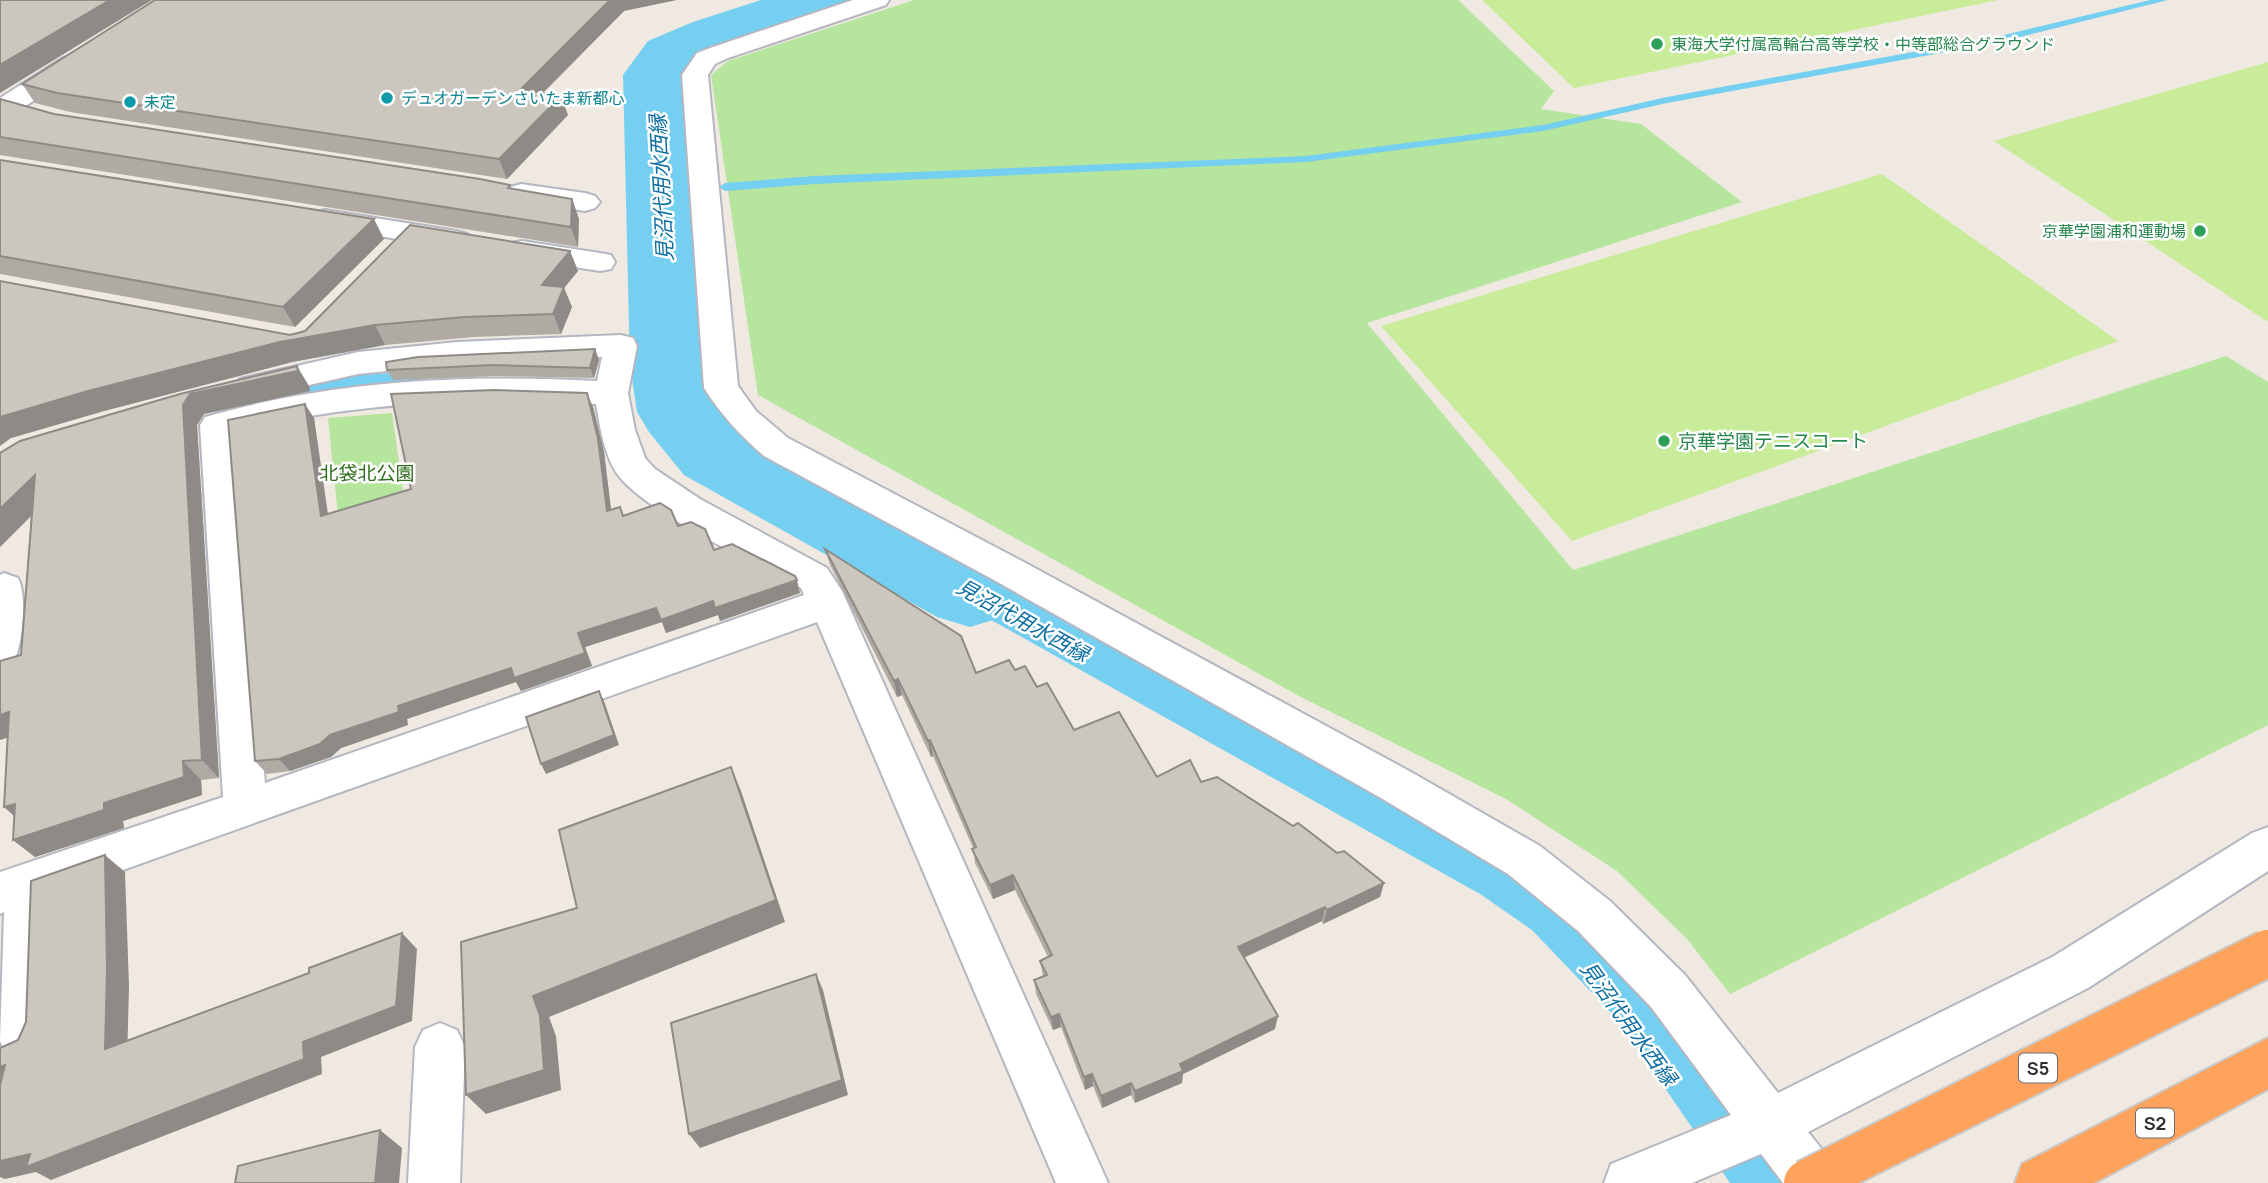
<svg xmlns="http://www.w3.org/2000/svg" width="2268" height="1183" font-family="Manrope,'Noto Sans JP',sans-serif">
<style>
.green{fill:#b6e59e}
.pitch{fill:#c9ec9a}
.water{fill:#75cff0}
.lines{fill:none;stroke-linecap:round;stroke-linejoin:round}
.stream{fill:#75cff0;fill-rule:evenodd}
.river{fill:#75cff0;fill-rule:evenodd}
.minor-casing{stroke:#b4b7c1;stroke-width:4}
.highway-casing{stroke:#c9c9c9;stroke-width:4}
.minor{fill:#fff;fill-rule:evenodd}
.highway{fill:#ffa35c;fill-rule:evenodd}
.highway-bridge-casing{stroke:#c9c9c9;stroke-width:50;stroke-linecap:butt}
.highway-bridge{stroke:#ffa35c;stroke-width:46}
.wall{fill:#afaba4}
.shaded-wall{fill:#8e8b86}
.building{fill:#cbc7bf;stroke:#8e8b86;stroke-width:2}
.leisure-dot{fill:#2e9e5b;stroke:#fff;stroke-width:2.5}
.culture-dot{fill:#0f9aa8;stroke:#fff;stroke-width:2.5}
.labels{text-anchor:middle;dominant-baseline:central;stroke-width:5;stroke-linejoin:round;paint-order:stroke}
.far-leisure-label{font-size:16px;fill:#27864d;stroke:#fff;text-anchor:start}
.far-culture-label{font-size:16px;fill:#0d838f;stroke:#fff;text-anchor:start}
.shield{fill:#fff;stroke:#6d6d6d;stroke-width:2}
.shield-label{font-size:18px;font-weight:bold;fill:#2e2e2e}
.leisure-label{font-size:19px;fill:#27864d;stroke:#fff;text-anchor:start}
.park-label{font-size:19px;fill:#2c6e1b;stroke:#fff}
.water-label{font-size:21px;font-style:italic;fill:#0d6fa3;stroke:#fff}
</style>
<rect width="100%" height="100%" fill="#efe9e1"/>
<!-- green -->
<g class="green">
<polygon points="914,0 1458,0 1554,91 1541,109 1641,124 1742,202 1367,323 1573,570 2226,356 2268,382 2268,725 1730,994 1687,939 1617,871 1506,799 1297,695 758,395 711,75 728,61"/>
<polygon points="392,413 404,498 338,516 328,418"/>
</g>
<!-- pitch -->
<g class="pitch">
<polygon points="1482,0 1998,0 1574,88"/>
<polygon points="2268,62 2268,322 1994,141"/>
<polygon points="1882,174 2118,341 1572,541 1381,326"/>
</g>
<!-- water -->
<polygon class="water" points="872,514 1471,841 1571,911 1665,1009 1788,1183 1730,1183 1619,1021 1532,930 1480,894 845,538"/>
<g class="lines">
<!-- stream -->
<g class="stream">
<polygon points="2150,0 2168,0 2000,42 1667,103 1543,131 1306,162 815,184 725,191 719,187 725,183 815,176 1306,156 1543,125 1667,97 2000,36"/>
<polygon points="671,362 678,366 676,369 637,372 630,368 637,364"/>
<path d="M413,372l5,2 2,3 -2,3 -67,6 -61,11 -7,-5c15,-15 106,-19 130,-20z"/>
</g>
<!-- river -->
<path class="river" d="M761,0h92l-9,13c-31,10 -141,39 -157,62l25,291 7,37 27,30 257,132 14,26 -14,26 -33,10 -33,-10 -253,-142 -35,-43 -12,-20 -7,-46 -7,-291 25,-34 45,-19z"/>
<defs>
<g id="minor">
<path d="M853,0h36l-3,5 -158,53 -13,6 -7,11 30,311 18,25 32,27 232,122 391,212 129,74 70,55 75,74 93,118 276,-137 198,-123 16,-6v44l-180,117 -280,144 26,32 7,19h-58l-22,-29 -69,29h-88l7,-19 120,-49 -80,-108 -73,-76 -70,-57 -127,-76 -387,-218 -230,-124c-24,-21 -43,-41 -60,-68l-22,-313 15,-22 13,-5z"/>
<polygon points="72,56 81,58 85,64 81,70 10,116 0,118 0,98 63,58"/>
<polygon points="521,184 585,193 595,196 600,202 595,208 585,211 511,199 506,193 511,187"/>
<polygon points="325,210 456,231 467,234 471,240 467,246 456,249 314,225 310,219 314,213"/>
<polygon points="522,241 600,253 611,255 615,262 611,269 600,271 511,257 507,250 511,243"/>
<path d="M621,335l12,3 4,8 -9,47 7,37 10,28 10,11 45,30 127,69 15,23 266,592h-52l-239,-561 -767,274 -3,141 -7,17 -17,7 -17,-7 -6,-13 4,-129 -4,2v-42l223,-75 -23,-372 5,-8c128,-37 259,-43 392,-36l5,-24 -145,7 -99,10 -106,24 -12,-3 -5,-8 5,-8 118,-27 99,-10zM501,401l95,3c4,23 8,51 22,71 30,39 137,88 183,113l3,7 -539,188 -30,-351c88,-23 175,-30 266,-31z"/>
<path d="M4,573l14,5c9,17 5,65 -4,83l-14,5v-91z"/>
<polygon points="440,1023 457,1030 465,1047 460,1183 408,1183 415,1047 423,1030"/>
</g>
<polygon id="highway" points="2268,1038 2268,1089 2094,1183 2015,1183 2022,1164"/>
</defs>
<!-- minor casing -->
<use href="#minor" class="minor-casing"/>
<!-- highway casing -->
<use href="#highway" class="highway-casing"/>
<!-- minor -->
<use href="#minor" class="minor"/>
<!-- highway -->
<use href="#highway" class="highway"/>
<defs>
<polyline id="highway-bridge" points="1807,1183 2268,953"/>
</defs>
<!-- highway-bridge casing -->
<use href="#highway-bridge" class="highway-bridge-casing"/>
<!-- highway-bridge -->
<use href="#highway-bridge" class="highway-bridge"/>
</g>
<!-- wall -->
<g class="wall">
<polygon points="624,11 543,93 568,115 507,179 70,112 35,103 22,84"/>
<polygon points="0,99 54,114 572,199 579,219 578,247 0,155"/>
<polygon points="0,160 384,239 295,327 0,274"/>
<polygon points="570,251 578,271 564,288 572,307 561,334 475,337 385,345 292,362 104,411 11,438 0,281 290,335"/>
<polygon points="595,349 599,360 594,378 498,376 393,380 387,370"/>
<polygon points="309,386 310,391 204,414 197,425 219,778 201,780 202,795 123,821 124,828 35,857 13,840 14,816 4,807 8,738 21,655 31,516 0,547 0,453"/>
<polygon points="593,407 604,452 611,510 623,515 678,526 714,550 800,593 720,621 718,615 666,633 662,622 585,647 592,666 521,691 516,682 407,719 408,725 341,748 331,757 290,771 267,774 255,761 314,418 328,514 411,489"/>
<polygon points="825,549 976,673 1015,670 1037,687 1074,730 1157,777 1201,782 1293,826 1384,883 1380,897 1323,924 1322,921 1244,958 1275,1029 1183,1074 1182,1083 1135,1103 1131,1095 1102,1108 1093,1086 1085,1090 1061,1027 1053,1030 1036,994 1034,980 1043,976 1040,961 1048,957 1015,890 993,899 975,863 973,848 933,756 931,757 902,695 897,697 830,565"/>
</g>
<!-- shaded-wall -->
<g class="shaded-wall">
<polygon points="110,0 152,0 0,93 0,65"/>
<polygon points="610,0 677,0 624,11 528,108 521,89"/>
<polygon points="561,96 568,115 507,179 499,159"/>
<polygon points="572,199 579,219 578,247 571,227"/>
<polygon points="374,219 384,239 295,327 283,307"/>
<polygon points="570,251 578,271 564,288 572,307 561,334 542,285"/>
<polygon points="375,325 385,345 292,362 104,411 11,438 0,446 0,417 88,391 280,342"/>
<polygon points="595,349 599,360 594,378 590,368"/>
<polygon points="297,366 309,386 310,391 204,414 197,425 219,778 202,760 183,405 190,394"/>
<polygon points="587,393 593,407 604,452 613,525 607,511"/>
<polygon points="305,404 314,418 330,530 321,516"/>
<polygon points="35,475 52,495 0,547 0,509"/>
<polygon points="797,580 800,593 720,621 718,615 666,633 662,622 585,647 592,666 521,691 516,682 407,719 408,725 341,748 331,757 290,771 279,759 398,706 578,633 656,608 713,601"/>
<polygon points="898,679 902,695 897,697 894,681"/>
<polygon points="599,691 604,701 619,745 546,774 541,764"/>
<polygon points="9,712 29,731 0,740 0,715"/>
<polygon points="930,740 933,756 931,757 928,741"/>
<polygon points="183,761 201,780 202,795 123,821 124,828 35,857 13,840 104,803"/>
<polygon points="731,767 741,791 785,922 549,1017 556,1036 561,1090 486,1114 466,1095 533,996"/>
<polygon points="15,804 25,825 4,807"/>
<polygon points="105,855 125,872 129,986 127,1064 105,1049"/>
<polygon points="1013,875 1015,890 993,899 990,885"/>
<polygon points="1384,883 1380,897 1323,924 1327,910"/>
<polygon points="1325,907 1322,921 1236,961 1238,947"/>
<polygon points="402,933 417,949 412,1021 321,1057 322,1074 51,1180 36,1172 5,1179 0,1177 0,1161 303,1042"/>
<polygon points="816,974 823,990 848,1095 700,1148 689,1134"/>
<polygon points="1059,1014 1061,1027 1053,1030 1051,1017"/>
<polygon points="1278,1016 1275,1029 1183,1074 1182,1083 1135,1103 1135,1091 1180,1064"/>
<polygon points="5,1065 0,1091 0,1067"/>
<polygon points="1092,1074 1093,1086 1085,1090 1084,1077"/>
<polygon points="1131,1083 1131,1095 1102,1108 1101,1096"/>
<polygon points="380,1130 402,1148 399,1183 375,1183"/>
</g>
<!-- building -->
<g class="building">
<polygon points="0,0 110,0 0,65"/>
<polygon points="155,0 610,0 521,89 561,96 499,159 57,93 22,84"/>
<polygon points="0,99 54,114 480,179 510,185 508,188 572,199 571,227 0,137"/>
<polygon points="0,160 374,219 283,307 0,256"/>
<polygon points="410,225 570,251 542,285 564,287 553,314 465,317 375,325 280,342 88,391 0,417 0,281 290,335 305,331"/>
<polygon points="595,349 590,368 493,365 387,370 386,362 418,357"/>
<polygon points="297,366 298,371 190,394 183,405 202,760 183,761 184,777 104,803 104,810 13,840 15,804 4,807 9,712 0,715 0,661 21,655 35,475 0,509 0,453 20,441 180,394"/>
<polygon points="494,390 587,393 598,439 607,511 620,507 623,516 660,503 671,510 678,526 691,522 705,529 714,550 732,544 795,576 797,580 715,608 713,601 661,620 656,608 578,633 585,653 514,678 511,668 398,706 399,712 330,735 320,744 279,759 255,761 228,420 305,404 321,516 411,489 391,394"/>
<polygon points="825,549 961,636 976,673 1009,660 1015,670 1025,666 1037,687 1047,683 1074,730 1119,712 1157,777 1190,760 1201,782 1217,777 1293,826 1298,823 1337,853 1344,851 1384,883 1327,910 1325,907 1238,947 1278,1016 1180,1064 1183,1071 1135,1091 1131,1083 1101,1096 1092,1074 1084,1077 1059,1014 1051,1017 1034,980 1047,975 1040,961 1052,955 1013,875 990,885 972,849 976,847 930,740 928,741 898,679 894,681"/>
<polygon points="599,691 614,735 541,764 526,717"/>
<polygon points="731,767 776,900 533,996 540,1016 544,1070 466,1095 461,942 577,908 559,830"/>
<polygon points="105,855 107,970 105,1049 309,973 309,968 402,933 396,1006 303,1042 304,1059 26,1167 30,1154 0,1161 0,1085 5,1065 0,1067 0,1048 18,1040 26,1022 31,881"/>
<polygon points="816,974 842,1080 689,1134 671,1023"/>
<polygon points="380,1130 375,1183 235,1183 238,1166"/>
</g>
<!-- markers -->
<g class="leisure-dot">
<circle cx="1657" cy="44" r="7"/>
<circle cx="2200" cy="231" r="7"/>
<circle cx="1664" cy="441" r="7"/>
</g>
<g class="culture-dot">
<circle cx="387" cy="98" r="7"/>
<circle cx="130" cy="102" r="7"/>
</g>
<g class="labels">
<!-- far-leisure labels -->
<g class="far-leisure-label">
<text x="1671" y="44">東海大学付属高輪台高等学校・中等部総合グラウンド</text>
<text x="2186" y="231" text-anchor="end">京華学園浦和運動場</text>
</g>
<!-- far-culture labels -->
<g class="far-culture-label">
<text x="401" y="98">デュオガーデンさいたま新都心</text>
<text x="144" y="102">未定</text>
</g>
<!-- shield labels -->
<g class="shield">
<rect x="2019" y="1053.5" width="38" height="29" rx="5"/>
<rect x="2136" y="1108.5" width="38" height="29" rx="5"/>
</g>
<g class="shield-label">
<text x="2038" y="1068">S5</text>
<text x="2155" y="1123">S2</text>
</g>
<!-- leisure labels -->
<g class="leisure-label">
<text x="1678" y="441">京華学園テニスコート</text>
</g>
<!-- park labels -->
<g class="park-label">
<text x="367" y="473">北袋北公園</text>
</g>
<!-- water labels -->
<g class="water-label">
<text transform="translate(661 188) rotate(-93)">見沼代用水西縁</text>
<text transform="translate(1023 620) rotate(29)">見沼代用水西縁</text>
<text transform="translate(1629 1023) rotate(54)">見沼代用水西縁</text>
</g>
</g>
</svg>
